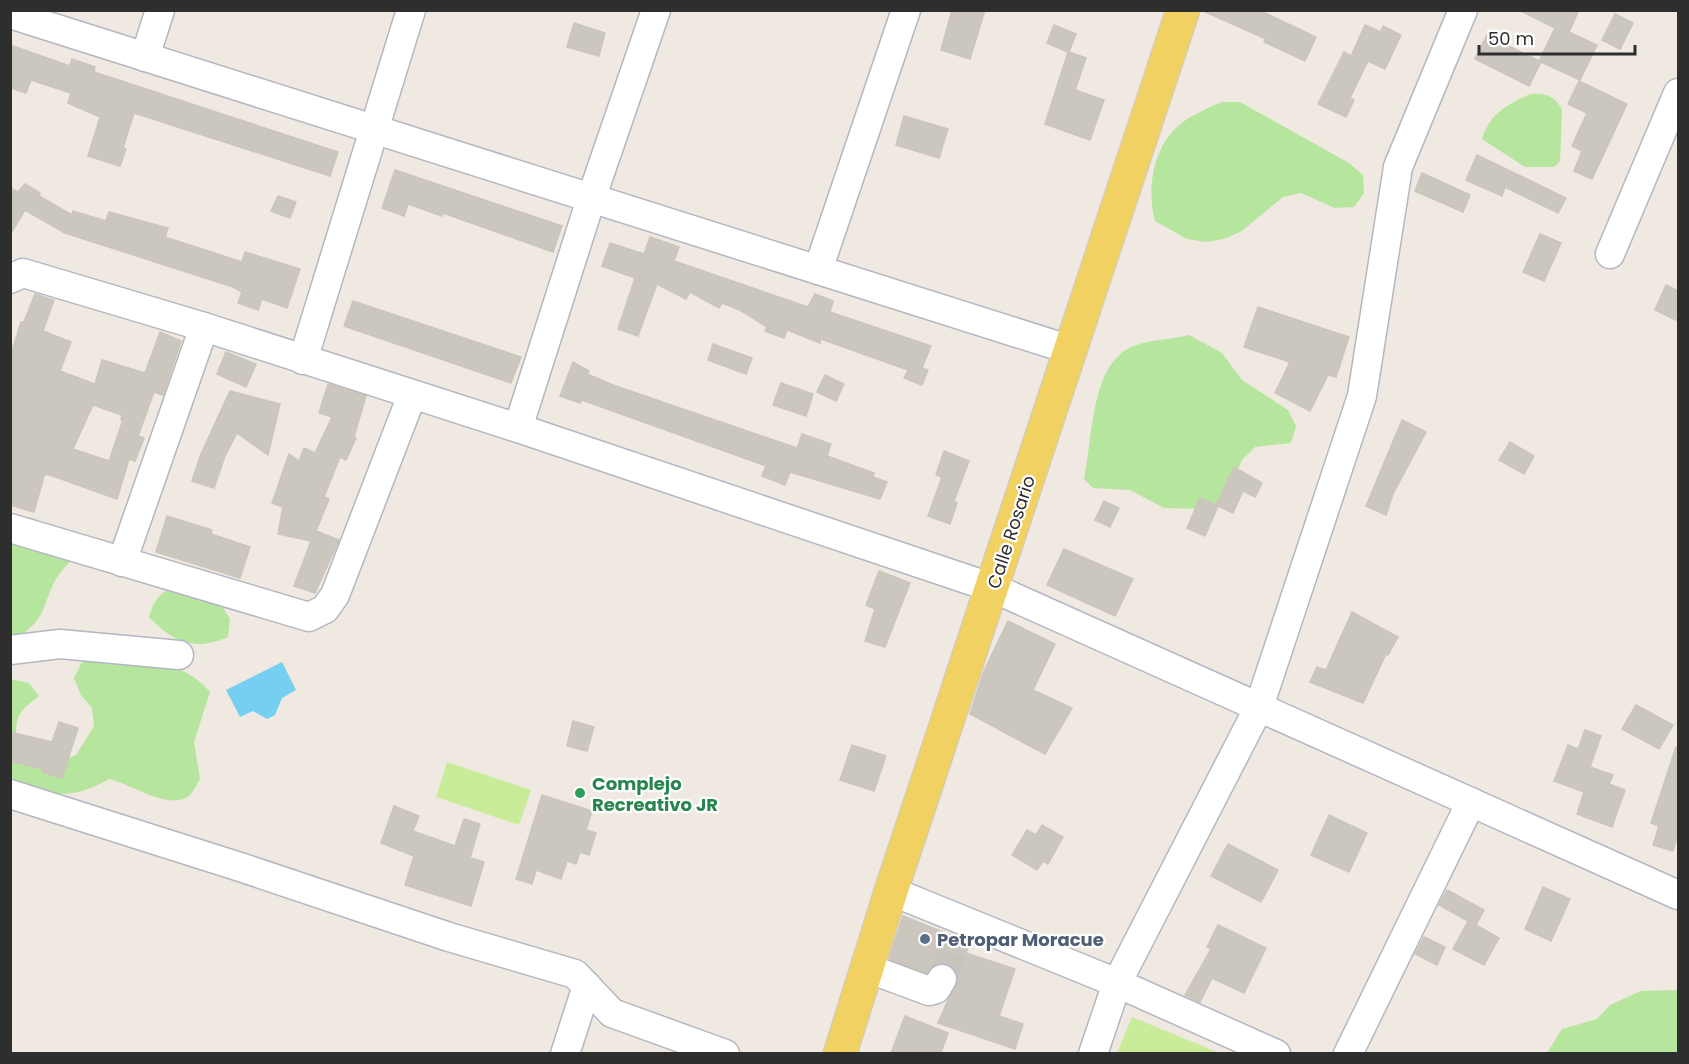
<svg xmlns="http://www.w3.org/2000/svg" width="1689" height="1064" font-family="Poppins,sans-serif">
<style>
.green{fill:#b6e59e}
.pitch{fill:#c9ec9a}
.water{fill:#75cff0}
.building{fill:#cbc7bf;stroke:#cbc5ba;stroke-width:1.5;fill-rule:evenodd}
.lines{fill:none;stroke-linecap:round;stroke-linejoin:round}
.minor-tunnel{stroke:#c8c4bd;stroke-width:28;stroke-dasharray:28 14;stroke-linecap:butt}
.minor-casing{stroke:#b4b7c1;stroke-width:31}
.major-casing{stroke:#c9c9c9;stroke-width:35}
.minor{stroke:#fff;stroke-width:28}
.major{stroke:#f2d163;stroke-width:33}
.leisure-dot{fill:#2e9e5b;stroke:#fff;stroke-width:2}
.service-dot{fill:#5c6f8a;stroke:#fff;stroke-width:2}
.labels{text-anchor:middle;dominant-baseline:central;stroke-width:4.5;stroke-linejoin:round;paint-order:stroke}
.street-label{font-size:18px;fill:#2e2e2e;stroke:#fff}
.leisure-label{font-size:18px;font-weight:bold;fill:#27864d;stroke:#fff;text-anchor:start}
.service-label{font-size:18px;font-weight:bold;fill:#4e5e75;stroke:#fff;text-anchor:start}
</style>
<rect width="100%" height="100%" fill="#efe9e1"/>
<!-- green -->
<g class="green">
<path d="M1530,94c15,-1 25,1 32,16l-2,51 -6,6h-29l-43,-28c8,-26 25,-34 48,-45z"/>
<path d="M1221,102h19l109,61 14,12 1,18 -10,14 -19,1 -34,-15 -18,4 -41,34 -18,8 -19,3 -18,-3 -32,-18c-8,-30 -3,-70 21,-93 12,-12 31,-19 45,-26z"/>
<path d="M1189,335l33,18 20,27 46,30 8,16 -5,17 -36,4 -13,13 -14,32 -12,13 -13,4 -39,-1 -34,-18 -37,-2 -9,-9c9,-39 6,-117 50,-133 18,-7 37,-6 55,-11z"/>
<path d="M30,517c25,9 38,18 39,46 -31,29 -13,56 -58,77l-1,-122z"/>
<path d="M180,582l41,23 9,14 -2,18c-34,15 -55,5 -79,-20 5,-19 14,-26 31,-35z"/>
<path d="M98,652c39,7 85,7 112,40l-16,50 6,37c-3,5 -6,12 -10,16 -20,17 -58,-11 -81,-16 -39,23 -57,15 -98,3v-103l18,4 10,13c-17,13 -24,19 -23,41l43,25 17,-7 18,-29 -2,-18 -11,-13 -7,-17 8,-16z"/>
<polygon points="1678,990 1678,1053 1547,1053 1562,1029 1597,1019 1610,1005 1641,991"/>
</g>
<!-- pitch -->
<g class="pitch">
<polygon points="447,762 531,790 519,825 436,797"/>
<polygon points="1132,1017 1217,1052 1217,1053 1117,1053"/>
</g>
<!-- water -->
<polygon class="water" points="282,662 296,690 282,698 275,715 267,719 253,711 240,717 226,690"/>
<!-- building -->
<g class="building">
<polygon points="952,10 985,10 970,59 941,50"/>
<polygon points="1201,10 1259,10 1316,37 1305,61 1264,42 1266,39"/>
<polygon points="1519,10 1579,10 1569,32 1597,45 1580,80 1541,62 1529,86 1475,59 1487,35 1539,61 1555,28"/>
<polygon points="1615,14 1633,23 1620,49 1602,40"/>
<polygon points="574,23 605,33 599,56 567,47"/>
<polygon points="1054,25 1076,34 1069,52 1086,58 1075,90 1104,100 1090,140 1045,124 1068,52 1047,43"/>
<polygon points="1365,25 1381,32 1383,26 1401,35 1385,69 1368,61 1350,98 1354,100 1346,117 1318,104 1344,52 1351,56"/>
<polygon points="10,45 70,66 72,59 95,67 94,72 338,152 330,176 134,113 123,148 126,149 120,166 88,156 100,117 68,103 71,93 31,80 26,93 10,88"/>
<polygon points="1579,81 1627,104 1592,179 1574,171 1582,151 1572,146 1587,113 1568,104"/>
<polygon points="904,116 948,129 939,158 896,145"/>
<polygon points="1477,155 1566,198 1558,213 1505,187 1502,196 1466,180"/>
<polygon points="395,170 562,226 553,252 443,213 442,216 408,204 404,216 382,208"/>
<polygon points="1422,173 1470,195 1463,212 1415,191"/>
<polygon points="25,184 40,193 39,196 72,215 73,211 106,221 109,212 168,228 165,237 242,262 245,252 300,269 287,308 262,299 258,310 238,303 242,292 233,287 65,233 25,210 10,235 10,188 18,192"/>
<polygon points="278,196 296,202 290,218 271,211"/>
<polygon points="1540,234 1561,243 1544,281 1523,272"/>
<polygon points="650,237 679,247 674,261 808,307 815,294 833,301 830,312 931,346 922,368 928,370 922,385 904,378 908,370 821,339 820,343 787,330 784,338 765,331 767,327 740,310 722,303 719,308 690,292 686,299 657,284 638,336 618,329 635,278 602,266 610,243 644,254"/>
<polygon points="1666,285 1678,291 1678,321 1655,310"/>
<path d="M35,294l19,6 -11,31 28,11 -11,29 35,13 7,-24 43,13 15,-41 21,9 -18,54 -9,-3 -16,44 6,2 -9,23 -6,-2 -12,40 -70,-25 -3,2 -10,36 -24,-7v-148l11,-35h3zM93,405l29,10 -1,5h2l-14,41 -36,-12z"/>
<polygon points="353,301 521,357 511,383 344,326"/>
<polygon points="1258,307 1349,337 1336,377 1328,375 1310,411 1275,393 1290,362 1244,347"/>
<polygon points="713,344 752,358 746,374 708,360"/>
<polygon points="226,352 256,364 246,387 217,374"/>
<polygon points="573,362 589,371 587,374 613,385 797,448 802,434 831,444 827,456 874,473 873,477 887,482 880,499 790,472 785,485 762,476 766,466 582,400 580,403 560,396"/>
<polygon points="825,375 844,384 836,401 817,392"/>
<polygon points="781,383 813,394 806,416 773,405"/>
<polygon points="328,384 366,396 354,437 356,438 346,460 340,457 324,497 329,499 316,531 339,540 315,593 294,586 311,541 278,534 283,507 272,503 289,454 299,461 304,448 315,453 332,417 319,413"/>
<polygon points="230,391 280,404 268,455 237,433 225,456 214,488 192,481 201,454"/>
<polygon points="1402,420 1426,432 1393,494 1386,515 1366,506"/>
<polygon points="1510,442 1534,456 1524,474 1499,460"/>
<polygon points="944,451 969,461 954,501 957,503 950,524 928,516 942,477 936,475"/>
<polygon points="1234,467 1262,483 1255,497 1243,491 1233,513 1218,506 1205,536 1187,528 1200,498 1216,505"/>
<polygon points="1104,501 1119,508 1110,527 1095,520"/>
<polygon points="167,516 212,530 211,534 250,547 240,578 156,552"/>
<polygon points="1064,549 1133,579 1115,616 1047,585"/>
<polygon points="879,571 910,583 885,647 865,641 875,609 866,605"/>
<polygon points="1352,612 1398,637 1388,655 1386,654 1363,703 1310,682 1317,667 1326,670"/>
<polygon points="1008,621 1055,644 1033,690 1072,708 1045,754 970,714 983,673"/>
<polygon points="1636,705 1673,725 1659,749 1622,729"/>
<polygon points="573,721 594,727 587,751 567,746"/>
<polygon points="59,722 78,728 62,778 42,772 43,769 10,761 10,732 52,742"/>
<polygon points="1585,730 1601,736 1590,767 1613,775 1609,784 1625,790 1612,827 1577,814 1584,792 1554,781 1568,745 1578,749"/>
<polygon points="852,745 886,756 874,791 840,780"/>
<polygon points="1676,747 1678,748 1678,834 1673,851 1653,845 1659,826 1651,823"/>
<polygon points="542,795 592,811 586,830 596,833 589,855 580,852 576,864 567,861 561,879 536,870 532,884 516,879"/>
<polygon points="394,806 419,816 413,831 455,846 464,819 480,824 470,858 484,862 471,906 405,885 414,856 381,843"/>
<polygon points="1329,815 1367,833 1349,872 1311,855"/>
<polygon points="1042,825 1063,837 1048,864 1043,861 1037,870 1012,855 1027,830 1036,835"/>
<polygon points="1228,844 1278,870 1261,902 1211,876"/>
<polygon points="1543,887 1570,899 1551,941 1525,929"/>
<polygon points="1447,890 1484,910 1476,925 1499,938 1484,965 1453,949 1468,921 1439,905"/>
<polygon points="903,916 970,943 966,953 1015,969 999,1016 1023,1024 1015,1049 938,1023 948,1000 956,987 957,972 951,965 942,963 934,965 927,973 889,959"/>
<polygon points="1218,925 1266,948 1244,993 1212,978 1200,1002 1185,995 1211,949 1207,947"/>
<polygon points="1424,937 1445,947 1437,965 1415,954"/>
<polygon points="905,1016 948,1033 941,1053 891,1053"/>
</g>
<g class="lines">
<!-- minor-tunnel -->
<polyline class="minor-tunnel" points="942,979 957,938"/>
<defs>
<g id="minor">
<polyline points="10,14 1071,350"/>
<polyline points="145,57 160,10"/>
<polyline points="1610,254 1678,93"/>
<polyline points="818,270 906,10"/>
<polyline points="10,279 23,273 204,327 518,428 993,588 1678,895"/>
<polyline points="303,360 411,10"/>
<polyline points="518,428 591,199 656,10"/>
<polyline points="10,528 309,617 325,609 335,595 412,395"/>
<polyline points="122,562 204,327"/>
<polyline points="10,650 60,644 179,655"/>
<polyline points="10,794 240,867 449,937 575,974 612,1013 725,1054"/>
<polyline points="891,891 1117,983 1276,1054"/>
<polyline points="867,968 929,991 936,989 942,979"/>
<polyline points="565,1054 587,986"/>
<polyline points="1093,1054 1117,983 1259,707 1362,396 1398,167 1463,10"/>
<polyline points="1348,1054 1471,802"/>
</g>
<polyline id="major" points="840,1054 891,891 1183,10"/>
</defs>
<!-- minor casing -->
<use href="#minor" class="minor-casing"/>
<!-- major casing -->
<use href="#major" class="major-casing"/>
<!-- minor -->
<use href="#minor" class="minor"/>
<!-- major -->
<use href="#major" class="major"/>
</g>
<!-- markers -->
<circle class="leisure-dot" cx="580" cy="793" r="6"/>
<circle class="service-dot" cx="925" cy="939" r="6"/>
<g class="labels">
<!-- street labels -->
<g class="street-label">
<text transform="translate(1011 532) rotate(-72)">Calle Rosario</text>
</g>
<!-- leisure labels -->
<g class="leisure-label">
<text x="592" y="783">Complejo<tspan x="592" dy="21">Recreativo JR</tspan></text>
</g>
<!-- service labels -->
<g class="service-label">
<text x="937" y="939">Petropar Moracue</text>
</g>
</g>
<!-- border -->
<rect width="1689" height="1064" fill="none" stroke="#2e2e2e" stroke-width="24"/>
<!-- scale -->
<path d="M1479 45v9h156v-9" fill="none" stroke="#2e2e2e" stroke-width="3"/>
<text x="1488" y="45" font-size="18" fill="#2e2e2e" stroke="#ffffff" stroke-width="4.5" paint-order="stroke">50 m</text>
</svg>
